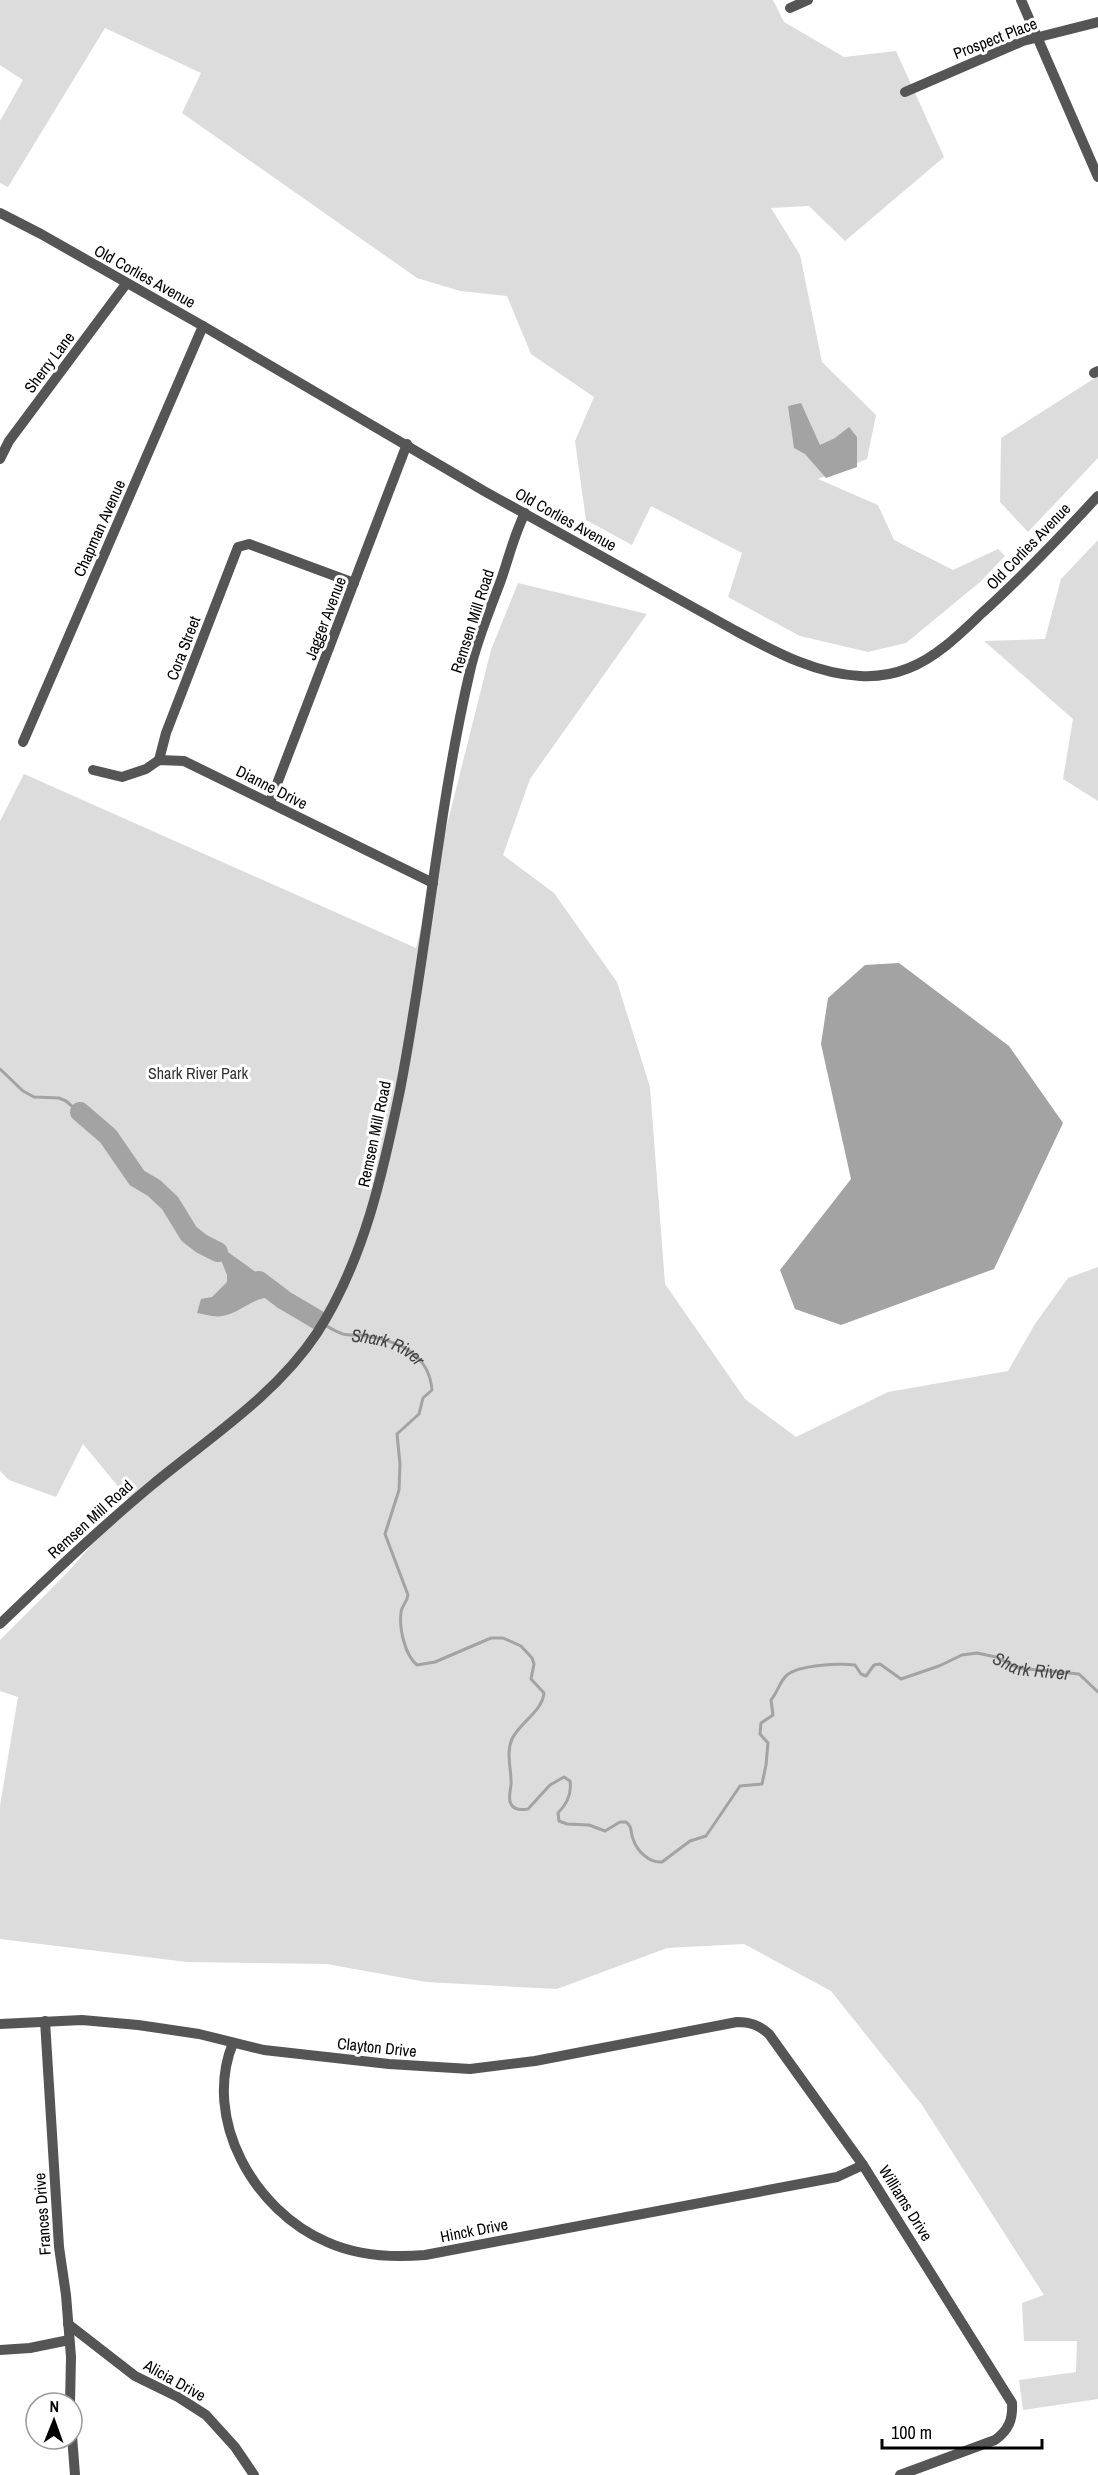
<svg xmlns="http://www.w3.org/2000/svg" width="1098" height="2475" font-family="'Archivo Narrow',sans-serif">
<style>
.green{fill:#dcdcdc}
.water{fill:#a3a3a3}
.lines{fill:none;stroke-linecap:round;stroke-linejoin:round}
.stream{stroke:#a3a3a3;stroke-width:3}
.river{stroke:#a3a3a3;stroke-width:20}
.minor{stroke:#555;stroke-width:10}
.labels{text-anchor:middle;dominant-baseline:central;stroke-width:6;stroke-linejoin:round;paint-order:stroke}
.street-label{font-size:16px;fill:#000;stroke:#fff}
.park-label{font-size:16px;fill:#333;stroke:#fff}
.water-label{font-size:18px;font-style:italic;fill:#444;stroke:#fff}
</style>
<rect width="100%" height="100%" fill="#fff"/>
<!-- green -->
<g class="green">
<polygon points="0,0 773,0 784,22 844,57 896,51 944,157 845,241 809,206 771,208 800,255 822,362 876,415 867,459 818,479 878,505 894,540 953,570 998,549 1005,556 980,582 906,643 868,652 800,636 728,597 742,553 651,506 632,545 586,520 575,441 594,397 531,354 507,296 460,291 417,278 182,113 201,73 105,28 8,187 0,183 0,121 23,80 0,65"/>
<polygon points="1098,376 1098,458 1028,532 1000,502 1001,438"/>
<polygon points="1098,540 1098,801 1063,779 1073,719 984,641 1045,639 1061,579"/>
<polygon points="518,583 647,614 530,779 503,855 554,893 617,982 650,1087 665,1284 745,1399 796,1437 888,1392 1008,1371 1035,1324 1068,1278 1098,1267 1098,2399 1023,2410 1019,2380 1076,2372 1077,2341 1024,2341 1022,2303 1044,2295 922,2105 831,1991 744,1944 667,1948 557,1989 426,1982 327,1964 187,1962 0,1939 0,1806 18,1697 0,1691 0,1640 68,1572 130,1501 83,1444 56,1497 9,1480 0,1471 0,821 24,774 416,948 491,650"/>
</g>
<!-- water -->
<g class="water">
<polygon points="801,403 820,445 835,438 849,427 857,437 857,467 826,478 805,454 794,448 788,406"/>
<polygon points="899,963 1009,1046 1063,1123 994,1269 841,1325 795,1309 780,1270 851,1179 821,1044 828,998 865,965"/>
<path d="M203,1234l79,57v7c-29,-5 -39,15 -60,18 -8,2 -17,-2 -25,-3l4,-14 11,-2 15,-15v-7l-6,-15 -12,-7 -13,-13z"/>
</g>
<g class="lines">
<!-- stream -->
<g class="stream">
<polyline points="0,1069 23,1091 34,1097 59,1098 66,1101 89,1121 106,1132 128,1164 152,1187 196,1240"/>
<path id="s1" d="M318,1320c8,6 16,11 25,14 8,2 16,0 23,2 33,5 63,18 66,54l-9,8 -4,16 -22,20 3,30 -1,26 -14,44 23,61c-1,8 -7,11 -7,18 -2,16 4,42 16,52l18,-3 56,-24h12l18,8 11,12 2,6 -3,15 13,14c-2,19 -24,29 -32,46 -6,13 -1,29 -1,42 1,7 -4,16 0,23 3,6 11,6 17,5l22,-24 14,-8 6,4c2,13 -3,23 -12,32l1,8 8,3 22,1 16,6 15,-9h6c7,5 4,10 7,17 4,12 16,24 29,23l28,-21 16,-5 34,-50 22,-2 4,-19 2,-22 -8,-9 1,-11 12,-8 -2,-15c7,-8 8,-18 16,-25 12,-10 52,-12 68,-10l6,9 5,2 8,-11 6,-1 21,15 38,-13 23,-11 15,-2 19,4 22,11 61,6 19,18"/>
</g>
<!-- river -->
<g class="river">
<polyline points="80,1112 108,1136 137,1178 154,1188 170,1203 189,1234 202,1244 218,1252"/>
<polyline points="259,1281 284,1300 318,1320"/>
</g>
<!-- minor -->
<g class="minor">
<polyline points="1021,0 1098,177"/>
<polyline points="790,8 808,0"/>
<polyline points="905,92 1023,41 1098,22"/>
<path d="M0,213l41,21 162,92 281,165 252,140c38,20 79,43 124,45 16,1 34,-2 49,-8 28,-11 52,-35 73,-55 41,-37 79,-77 116,-117"/>
<polyline points="1094,373 1098,371"/>
<polyline points="0,459 9,441 126,284"/>
<polyline points="23,742 203,326"/>
<polyline points="159,760 166,733 238,547 249,544 354,583"/>
<polyline points="93,770 122,777 146,769 159,760 184,761 433,883"/>
<polyline points="270,802 407,444"/>
<path d="M0,1624c50,-48 99,-95 152,-139 57,-47 124,-90 165,-152 47,-73 66,-160 83,-243 27,-139 38,-281 70,-419 7,-32 20,-61 31,-91 8,-23 13,-45 24,-67"/>
<polyline points="45,2021 59,2247 66,2295 71,2357 70,2403"/>
<path d="M0,2024l82,-4 56,5 61,9 65,16 125,14 81,5 65,-8 202,-39c13,0 22,3 32,12l94,131 149,238c1,16 -3,27 -17,37l-95,35"/>
<path d="M233,2043c-31,76 21,168 94,199 31,14 64,16 98,13l412,-78 26,-12"/>
<polyline points="68,2324 135,2376 178,2397 206,2415 235,2447 254,2475"/>
<polyline points="0,2350 30,2348 69,2340"/>
<polyline points="72,2436 75,2475"/>
</g>
</g>
<g class="labels">
<!-- street labels -->
<g class="street-label">
<text transform="translate(995 38) rotate(-21)">Prospect Place</text>
<text transform="translate(145 276) rotate(29)">Old Corlies Avenue</text>
<text transform="translate(49 362) rotate(-53)">Sherry Lane</text>
<text transform="translate(566 519) rotate(29)">Old Corlies Avenue</text>
<text transform="translate(99 528) rotate(-66)">Chapman Avenue</text>
<text transform="translate(1028 546) rotate(-46)">Old Corlies Avenue</text>
<text transform="translate(325 618) rotate(-69)">Jagger Avenue</text>
<text transform="translate(472 621) rotate(-72)">Remsen Mill Road</text>
<text transform="translate(183 648) rotate(-69)">Cora Street</text>
<text transform="translate(272 787) rotate(27)">Dianne Drive</text>
<text transform="translate(374 1134) rotate(-78)">Remsen Mill Road</text>
<text transform="translate(90 1519) rotate(-42)">Remsen Mill Road</text>
<text transform="translate(377 2047) rotate(6)">Clayton Drive</text>
<text transform="translate(906 2203) rotate(58)">Williams Drive</text>
<text transform="translate(42 2214) rotate(-94)">Frances Drive</text>
<text transform="translate(474 2230) rotate(-11)">Hinck Drive</text>
<text transform="translate(175 2380) rotate(29)">Alicia Drive</text>
</g>
<!-- park labels -->
<g class="park-label">
<text x="198" y="1073">Shark River Park</text>
</g>
<!-- water labels -->
<g class="water-label">
<text stroke="none"><textPath href="#s1" startOffset="76">Shark River</textPath></text>
<text stroke="none"><textPath href="#s1" startOffset="1512">Shark River</textPath></text>
</g>
</g>
<!-- north arrow -->
<g transform="translate(54 2421) rotate(1)"><circle r="28" fill="#ffffff" stroke="#999999" stroke-width="1.5"/>
<path d="M0-4.5L10 22L0 15L-10 22Z" fill="#000000"/>
<text y="-9" font-size="16" font-weight="bold" text-anchor="middle" fill="#000000">N</text>
</g>
<!-- scale -->
<path d="M882 2439v9h160v-9" fill="none" stroke="#000000" stroke-width="3"/>
<text x="891" y="2439" font-size="18" fill="#000000" stroke="#ffffff" stroke-width="4.5" paint-order="stroke">100 m</text>
</svg>
